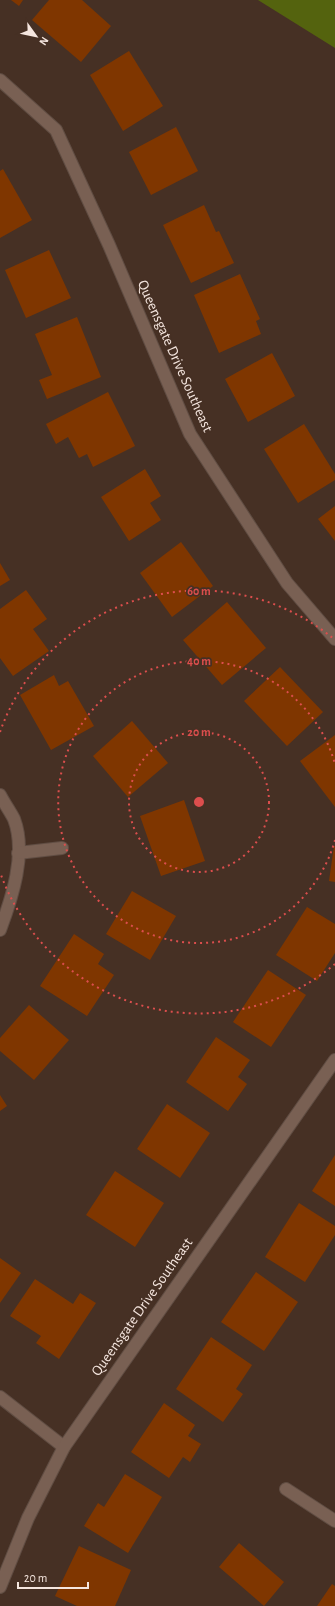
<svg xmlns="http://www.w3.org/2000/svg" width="335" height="1606" font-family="'Alegreya Sans',sans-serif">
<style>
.green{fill:#54630e}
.building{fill:#7f3600}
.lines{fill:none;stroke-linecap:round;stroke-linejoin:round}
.street-casing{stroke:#604d43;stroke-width:14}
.street{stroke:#796053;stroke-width:12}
.ring{fill:none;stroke:#dc4e4d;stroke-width:2;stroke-dasharray:2 4}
.labels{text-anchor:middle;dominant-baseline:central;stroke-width:3.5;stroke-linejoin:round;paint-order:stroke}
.street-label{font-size:15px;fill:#f5e6df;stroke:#463024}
.centre{fill:#dc4e4d;stroke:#463024;stroke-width:2}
.ring-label{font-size:12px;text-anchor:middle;font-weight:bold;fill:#dc4e4d;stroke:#463024;stroke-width:3.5;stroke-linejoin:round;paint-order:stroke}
</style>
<rect width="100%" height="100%" fill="#463024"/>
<!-- green -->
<polygon class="green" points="258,0 335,0 335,48"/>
<!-- building -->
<g class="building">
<polygon points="11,0 23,0 19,6"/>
<polygon points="49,0 82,0 111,26 81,62 32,20"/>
<polygon points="129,51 163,106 123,131 90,75"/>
<polygon points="176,127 198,171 151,195 129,152"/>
<polygon points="3,169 32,220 0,238 0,171"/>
<polygon points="204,205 216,232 219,231 234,263 191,283 163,225"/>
<polygon points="49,250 71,298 26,318 5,270"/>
<polygon points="240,274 260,319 256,321 261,334 219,353 194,295"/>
<polygon points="77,317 101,377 47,399 39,380 52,375 35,334"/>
<polygon points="272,353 295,396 248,422 225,379"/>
<polygon points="108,392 135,446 93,467 87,454 79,458 68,437 56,444 46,424"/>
<polygon points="304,424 335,474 335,480 298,503 264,449"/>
<polygon points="145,469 161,496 150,503 161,520 129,541 101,497"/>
<polygon points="335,506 335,541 318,519"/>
<polygon points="181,542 213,586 172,617 140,573"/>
<polygon points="0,563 10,580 0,586"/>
<polygon points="26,590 47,619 33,629 49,651 13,676 0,658 0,609"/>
<polygon points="227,602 266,648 222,685 183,640"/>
<polygon points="280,667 323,712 287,746 244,701"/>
<polygon points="54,675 59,686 68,681 94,726 51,750 20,695"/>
<polygon points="132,721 168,763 128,797 93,756"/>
<polygon points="335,735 335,807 300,761"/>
<polygon points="184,800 205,861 161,876 140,816"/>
<polygon points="334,846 335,846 335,882 329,881"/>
<polygon points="132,891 176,916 150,960 106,934"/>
<polygon points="307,907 335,924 335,953 317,981 276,955"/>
<polygon points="74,934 104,954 98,964 114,975 87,1016 40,986"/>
<polygon points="268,970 306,995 271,1047 233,1022"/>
<polygon points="29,1005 69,1040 34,1080 0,1051 0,1038"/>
<polygon points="216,1037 250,1060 238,1077 247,1084 228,1111 186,1082"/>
<polygon points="0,1095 7,1106 0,1111"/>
<polygon points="167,1104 210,1133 180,1178 137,1149"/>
<polygon points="335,1155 335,1206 312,1191"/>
<polygon points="115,1171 164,1203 135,1247 86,1215"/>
<polygon points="299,1203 335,1226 335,1235 305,1282 265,1257"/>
<polygon points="0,1258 21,1273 0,1303"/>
<polygon points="256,1272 298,1302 264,1351 221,1322"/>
<polygon points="35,1279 73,1304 80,1293 96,1303 59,1359 36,1343 41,1336 10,1316"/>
<polygon points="211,1337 252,1365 236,1389 243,1394 223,1422 176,1389"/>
<polygon points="164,1403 195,1425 188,1436 201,1444 190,1462 183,1457 169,1478 131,1452"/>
<polygon points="125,1474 162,1497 128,1553 84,1526 98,1503 104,1507"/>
<polygon points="239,1543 284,1582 264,1606 219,1567"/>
<polygon points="79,1546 131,1570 115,1606 77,1606 55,1596"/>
<polygon points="332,1584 335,1586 335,1606 317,1606"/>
</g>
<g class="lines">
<defs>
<g id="street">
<polyline points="0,80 56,130 109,245 190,434 287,583 335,639"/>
<path d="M0,795c4,8 10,16 14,24 13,34 -2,79 -14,111"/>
<polyline points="18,853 62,848"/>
<polyline points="0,1397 64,1447"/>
<polyline points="286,1489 335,1521"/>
<polyline points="0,1587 28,1518 64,1447 335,1060"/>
</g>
</defs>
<!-- street casing -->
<use href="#street" class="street-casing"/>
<!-- street -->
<use href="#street" class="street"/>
</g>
<!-- distance rings -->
<g class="ring">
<circle cx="199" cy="802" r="70"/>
<path d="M335 840A141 141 0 1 1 335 764"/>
<path d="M335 964A211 211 0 0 1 0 872M0 732A211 211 0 0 1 335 640"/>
</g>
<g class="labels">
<!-- street labels -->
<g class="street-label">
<text transform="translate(175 356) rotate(66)">Queensgate Drive Southeast</text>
<text transform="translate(142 1307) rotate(-55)">Queensgate Drive Southeast</text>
</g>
</g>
<circle cx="199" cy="802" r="6" class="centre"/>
<g class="ring-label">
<text x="199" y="595">60 m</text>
<text x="199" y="665">40 m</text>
<text x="199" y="736">20 m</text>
</g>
<!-- north arrow -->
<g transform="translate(36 36) rotate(123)" stroke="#463024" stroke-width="3" paint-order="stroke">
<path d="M0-3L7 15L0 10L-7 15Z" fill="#f5e6df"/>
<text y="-6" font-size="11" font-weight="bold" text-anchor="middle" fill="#f5e6df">N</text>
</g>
<!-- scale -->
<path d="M18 1582v6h70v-6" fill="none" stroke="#f5e6df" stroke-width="2"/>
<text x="24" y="1582" font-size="12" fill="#f5e6df" stroke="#463024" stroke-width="3" paint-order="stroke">20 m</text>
</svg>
